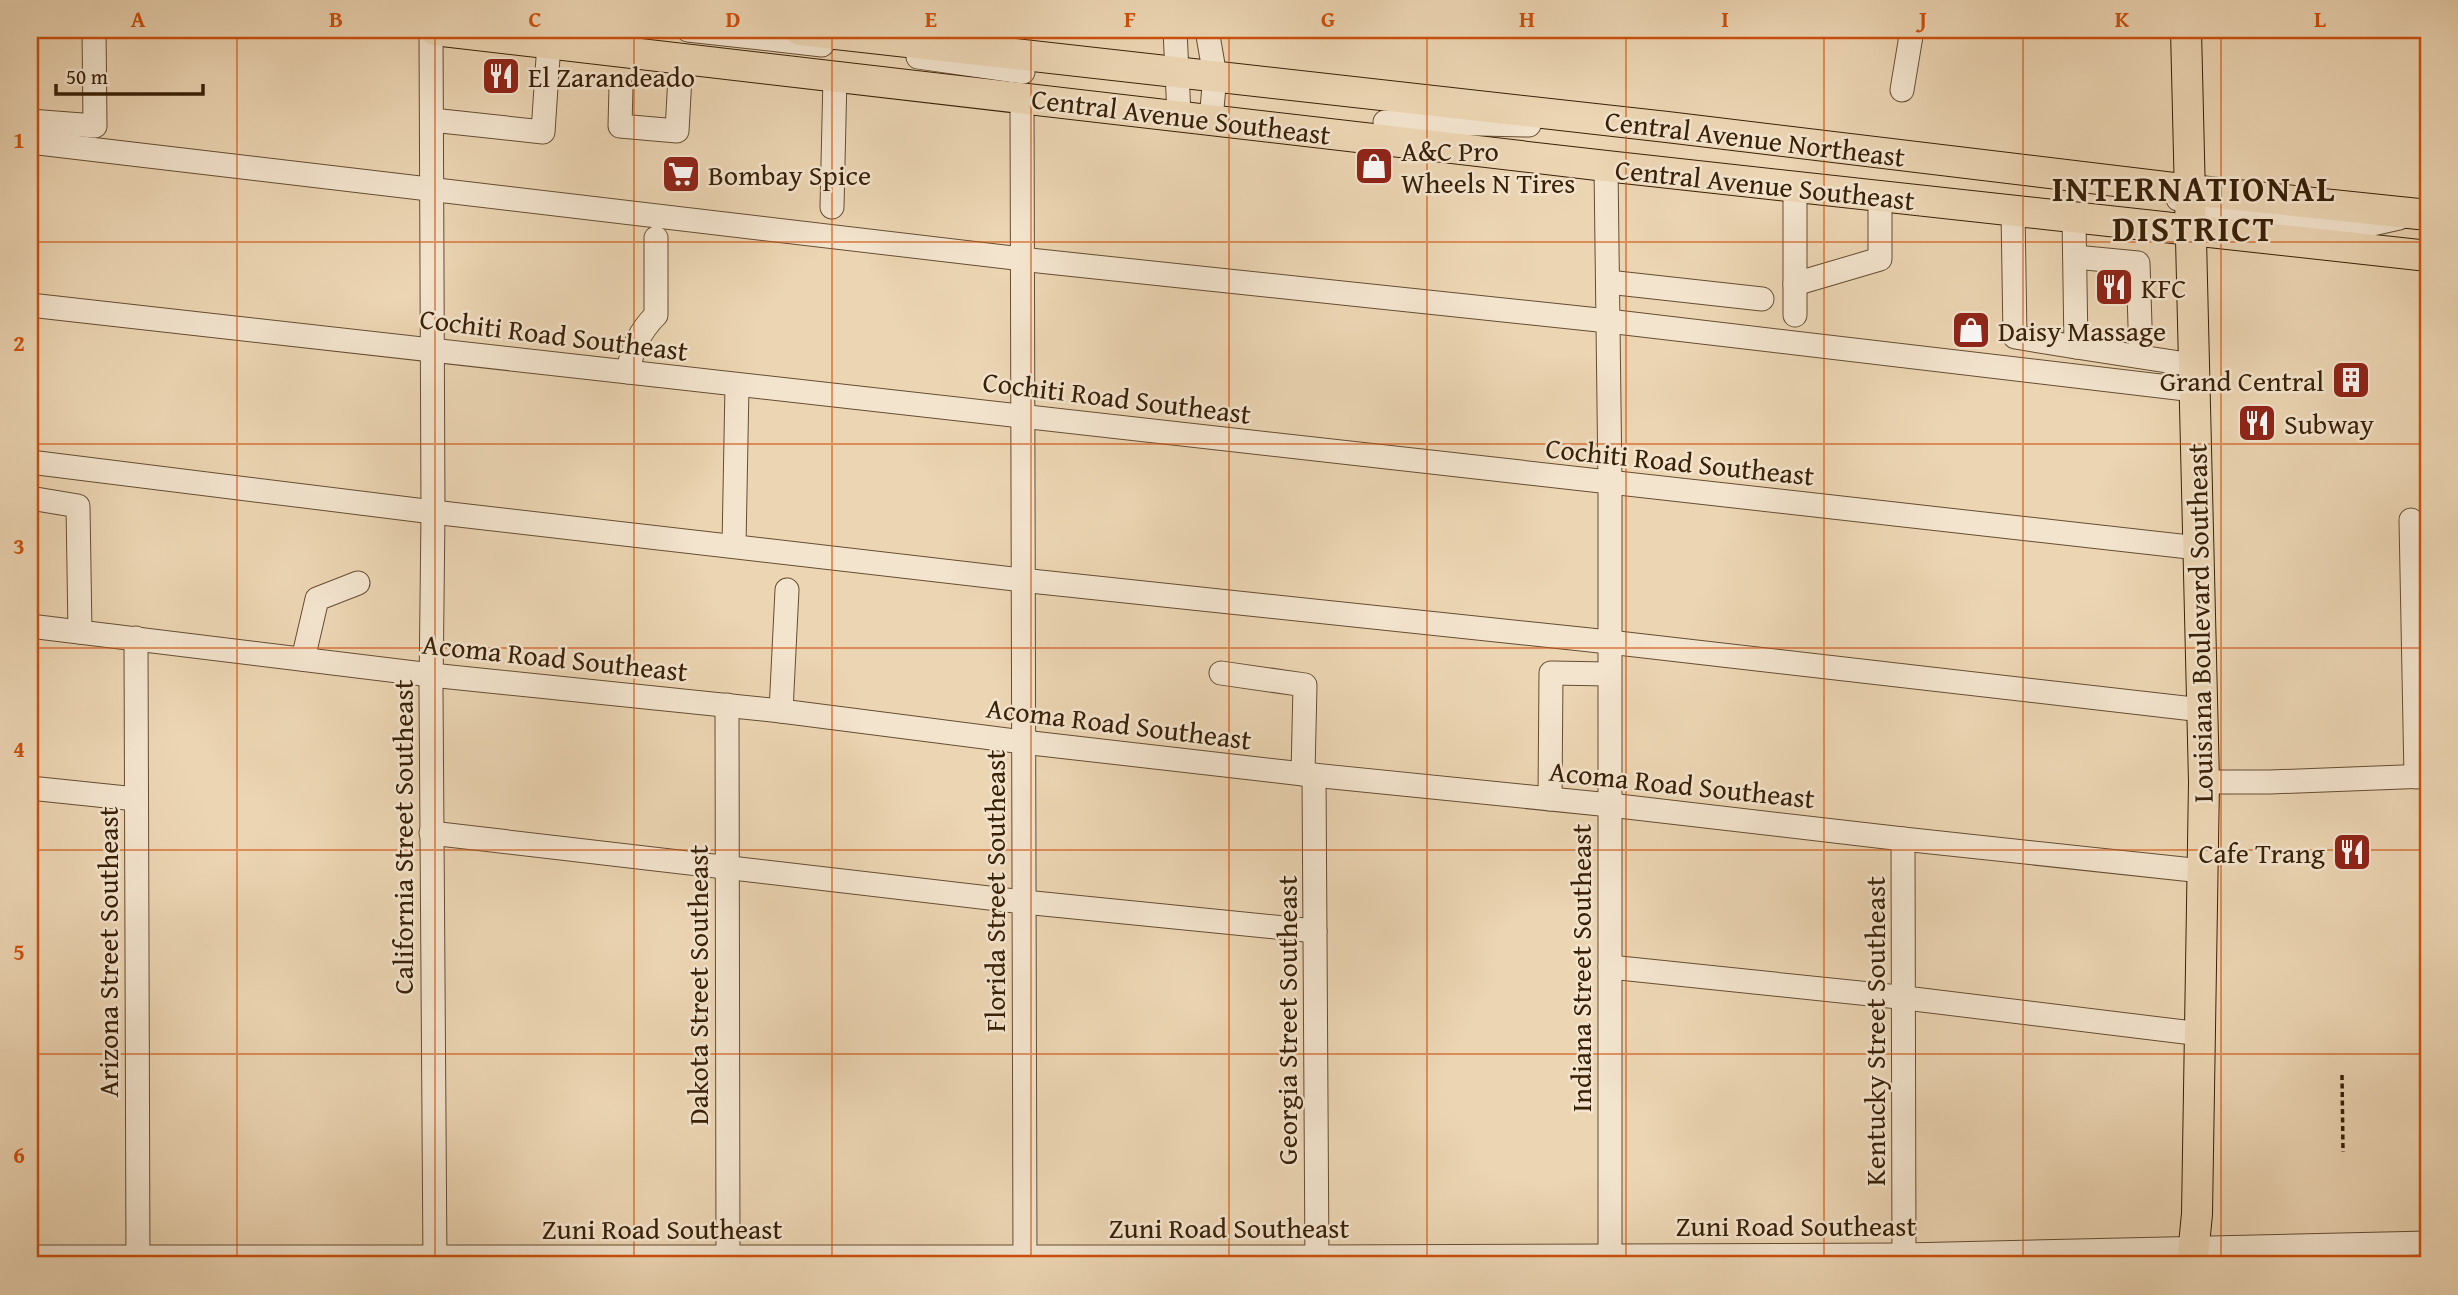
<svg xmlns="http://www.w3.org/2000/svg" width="2458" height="1295" font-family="'Gentium Book Plus',serif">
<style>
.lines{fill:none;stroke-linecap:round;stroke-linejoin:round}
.minor-casing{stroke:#654d32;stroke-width:25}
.major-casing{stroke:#382007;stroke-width:32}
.path{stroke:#382007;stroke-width:3.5;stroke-dasharray:5 3.5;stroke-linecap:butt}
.minor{stroke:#f3e4ce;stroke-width:23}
.major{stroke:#ecd5b3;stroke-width:30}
.grid{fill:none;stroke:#ce500b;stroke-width:2;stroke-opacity:0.55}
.labels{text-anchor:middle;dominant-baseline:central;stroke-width:5;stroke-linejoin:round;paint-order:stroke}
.poi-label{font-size:28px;fill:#382007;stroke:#f3e4ce;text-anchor:start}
.street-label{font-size:28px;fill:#382007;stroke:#f3e4ce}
.district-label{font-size:35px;font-weight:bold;letter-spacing:2px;fill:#382007;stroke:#f3e4ce}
.neatline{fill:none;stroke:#ce500b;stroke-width:2.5}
.grid-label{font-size:23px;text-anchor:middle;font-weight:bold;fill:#ce500b}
</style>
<rect width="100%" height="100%" fill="#ecd5b3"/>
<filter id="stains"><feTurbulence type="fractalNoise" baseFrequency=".00286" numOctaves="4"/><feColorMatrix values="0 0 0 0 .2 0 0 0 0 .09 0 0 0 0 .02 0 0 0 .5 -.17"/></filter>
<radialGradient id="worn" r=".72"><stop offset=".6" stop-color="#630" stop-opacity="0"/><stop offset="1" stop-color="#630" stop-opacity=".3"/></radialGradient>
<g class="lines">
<defs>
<g id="minor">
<polyline points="431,30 433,512 431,691 435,1265"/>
<polyline points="688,30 822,45"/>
<polyline points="1175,30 1179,115"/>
<polyline points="1207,30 1215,76 1211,119"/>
<polyline points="918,57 1023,72"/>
<polyline points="621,87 620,126 677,131 681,58"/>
<polyline points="1902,90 1912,30"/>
<polyline points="1022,97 1025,1265"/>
<polyline points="432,120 543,132 549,43"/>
<polyline points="30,121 95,126 94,30"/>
<polyline points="1385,122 1529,125"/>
<polyline points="30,142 1039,261 1608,321 2194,390"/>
<polyline points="1606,166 1610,484 1610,1265"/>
<polyline points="1795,187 1795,315"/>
<polyline points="2178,199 2231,213 2359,227 2399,218"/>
<polyline points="832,207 835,76"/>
<polyline points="2013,211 2015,337 2076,347"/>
<polyline points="2074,218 2076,347 2193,365"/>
<polyline points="2075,257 2138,263 2141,356"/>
<polyline points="1608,282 1762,299"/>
<polyline points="1795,284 1880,259 1880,197"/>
<polyline points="30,305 2198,548"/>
<path d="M628,372c4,-23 11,-40 28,-57v-77"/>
<polyline points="30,462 433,512 1040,582 1609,642 2202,710"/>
<polyline points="36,499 78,506 80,632"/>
<polyline points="2411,520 2416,777"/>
<polyline points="734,546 737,385"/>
<polyline points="30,626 431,675 781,711 1023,742 1303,774 1610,805 1903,839 2202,871"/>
<polyline points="136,638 138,1265"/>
<polyline points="303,659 317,599 358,583"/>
<polyline points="1221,673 1305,685 1303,774"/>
<polyline points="727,705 728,1265"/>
<polyline points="781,711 787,590"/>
<polyline points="1314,775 1317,1265"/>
<polyline points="2204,782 2270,782 2428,776"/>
<polyline points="30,788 136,799"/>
<polyline points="1550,799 1551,673 1609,674"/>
<polyline points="431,833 1024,902 1315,931"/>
<polyline points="1903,839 1904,1265"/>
<polyline points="1610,967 1889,996 2201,1034"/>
<polyline points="30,1257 1317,1257 1904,1255 2428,1243"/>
</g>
<g id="major">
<polyline points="434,30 1606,166 2428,256"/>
<polyline points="800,30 1667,127 2190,190 2428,215"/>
<polyline points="2186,30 2204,782 2197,1214 2192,1265"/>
</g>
</defs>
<!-- minor casing -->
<use href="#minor" class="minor-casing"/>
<!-- major casing -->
<use href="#major" class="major-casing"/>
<!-- path -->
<polyline class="path" points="2342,1075 2343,1152"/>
<!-- minor -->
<use href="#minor" class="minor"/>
<!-- major -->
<use href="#major" class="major"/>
</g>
<!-- grid -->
<path class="grid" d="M237,30v1235M435,30v1235M634,30v1235M832,30v1235M1031,30v1235M1229,30v1235M1427,30v1235M1626,30v1235M1824,30v1235M2023,30v1235M2221,30v1235M30,242h2398M30,444h2398M30,648h2398M30,850h2398M30,1054h2398"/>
<!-- icons -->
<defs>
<symbol id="restaurant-square" viewBox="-11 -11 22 22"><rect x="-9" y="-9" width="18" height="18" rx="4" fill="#8f2418" stroke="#f3e4ce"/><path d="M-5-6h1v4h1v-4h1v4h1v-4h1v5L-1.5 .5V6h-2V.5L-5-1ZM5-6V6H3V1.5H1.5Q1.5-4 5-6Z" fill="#fff"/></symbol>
<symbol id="shop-square" viewBox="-11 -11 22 22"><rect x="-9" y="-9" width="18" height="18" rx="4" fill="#8f2418" stroke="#f3e4ce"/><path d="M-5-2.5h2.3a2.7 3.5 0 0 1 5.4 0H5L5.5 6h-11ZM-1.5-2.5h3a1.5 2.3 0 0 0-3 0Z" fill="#fff"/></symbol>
<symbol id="supermarket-square" viewBox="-11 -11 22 22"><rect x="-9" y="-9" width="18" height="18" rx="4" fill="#8f2418" stroke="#f3e4ce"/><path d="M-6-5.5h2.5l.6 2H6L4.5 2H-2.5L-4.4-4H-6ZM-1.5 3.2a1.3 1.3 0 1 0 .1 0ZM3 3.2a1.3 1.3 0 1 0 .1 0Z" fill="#fff"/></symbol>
<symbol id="building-square" viewBox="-11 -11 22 22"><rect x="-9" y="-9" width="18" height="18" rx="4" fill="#8f2418" stroke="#f3e4ce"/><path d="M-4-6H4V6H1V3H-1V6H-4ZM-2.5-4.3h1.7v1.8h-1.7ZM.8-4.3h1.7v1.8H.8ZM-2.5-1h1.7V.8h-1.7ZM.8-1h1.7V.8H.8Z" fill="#fff"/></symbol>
</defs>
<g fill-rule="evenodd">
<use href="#restaurant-square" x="479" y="54" width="44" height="44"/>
<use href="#shop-square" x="1352" y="144" width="44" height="44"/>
<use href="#supermarket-square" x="659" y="152" width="44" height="44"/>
<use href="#restaurant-square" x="2092" y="265" width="44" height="44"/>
<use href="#shop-square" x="1949" y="308" width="44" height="44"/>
<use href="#building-square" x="2329" y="358" width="44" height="44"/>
<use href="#restaurant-square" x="2235" y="401" width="44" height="44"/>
<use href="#restaurant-square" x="2330" y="830" width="44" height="44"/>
</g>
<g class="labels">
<!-- poi labels -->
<g class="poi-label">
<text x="528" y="76">El Zarandeado</text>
<text x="1401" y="150">A&amp;C Pro<tspan x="1401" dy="32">Wheels N Tires</tspan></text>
<text x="708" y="174">Bombay Spice</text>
<text x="2141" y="287">KFC</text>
<text x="1998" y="330">Daisy Massage</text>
<text x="2324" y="380" text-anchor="end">Grand Central</text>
<text x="2284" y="423">Subway</text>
<text x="2325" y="852" text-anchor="end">Cafe Trang</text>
</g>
<!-- street labels -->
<g class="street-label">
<text transform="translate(1181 116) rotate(7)">Central Avenue Southeast</text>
<text transform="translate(1755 138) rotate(7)">Central Avenue Northeast</text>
<text transform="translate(1765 184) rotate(6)">Central Avenue Southeast</text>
<text transform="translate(554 334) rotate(7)">Cochiti Road Southeast</text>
<text transform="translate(1117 397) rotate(7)">Cochiti Road Southeast</text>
<text transform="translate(1680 461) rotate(6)">Cochiti Road Southeast</text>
<text transform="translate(2199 623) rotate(-91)">Louisiana Boulevard Southeast</text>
<text transform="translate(555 657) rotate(6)">Acoma Road Southeast</text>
<text transform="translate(1119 723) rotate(7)">Acoma Road Southeast</text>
<text transform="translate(1682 784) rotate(6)">Acoma Road Southeast</text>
<text transform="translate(402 837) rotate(-90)">California Street Southeast</text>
<text transform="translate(994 891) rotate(-90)">Florida Street Southeast</text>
<text transform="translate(107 952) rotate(-90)">Arizona Street Southeast</text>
<text transform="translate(1580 968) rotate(-90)">Indiana Street Southeast</text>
<text transform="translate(697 985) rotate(-90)">Dakota Street Southeast</text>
<text transform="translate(1286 1020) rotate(-90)">Georgia Street Southeast</text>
<text transform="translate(1874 1031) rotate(-90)">Kentucky Street Southeast</text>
<text x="1796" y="1225">Zuni Road Southeast</text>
<text x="1229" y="1227">Zuni Road Southeast</text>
<text x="662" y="1228">Zuni Road Southeast</text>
</g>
<!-- district labels -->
<g class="district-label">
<text x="2194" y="188">INTERNATIONAL<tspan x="2194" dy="40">DISTRICT</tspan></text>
</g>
</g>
<!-- margin -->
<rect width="2458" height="1295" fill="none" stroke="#ecd5b3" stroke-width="77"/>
<!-- scale -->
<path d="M56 84v10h147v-10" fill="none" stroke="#382007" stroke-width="3.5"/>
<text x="66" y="84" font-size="21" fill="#382007" stroke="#f3e4ce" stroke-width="5" paint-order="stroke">50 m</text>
<rect x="38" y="38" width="2382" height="1218" class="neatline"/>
<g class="grid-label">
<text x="138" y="27">A</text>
<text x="336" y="27">B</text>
<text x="535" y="27">C</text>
<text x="733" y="27">D</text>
<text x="931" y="27">E</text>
<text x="1130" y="27">F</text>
<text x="1328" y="27">G</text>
<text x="1527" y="27">H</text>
<text x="1725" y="27">I</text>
<text x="1923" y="27">J</text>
<text x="2122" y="27">K</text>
<text x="2320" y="27">L</text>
<text x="19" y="148">1</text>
<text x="19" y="351">2</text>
<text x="19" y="554">3</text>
<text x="19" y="757">4</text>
<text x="19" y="960">5</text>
<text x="19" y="1163">6</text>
</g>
<rect width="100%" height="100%" filter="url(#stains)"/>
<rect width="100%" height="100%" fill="url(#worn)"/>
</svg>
